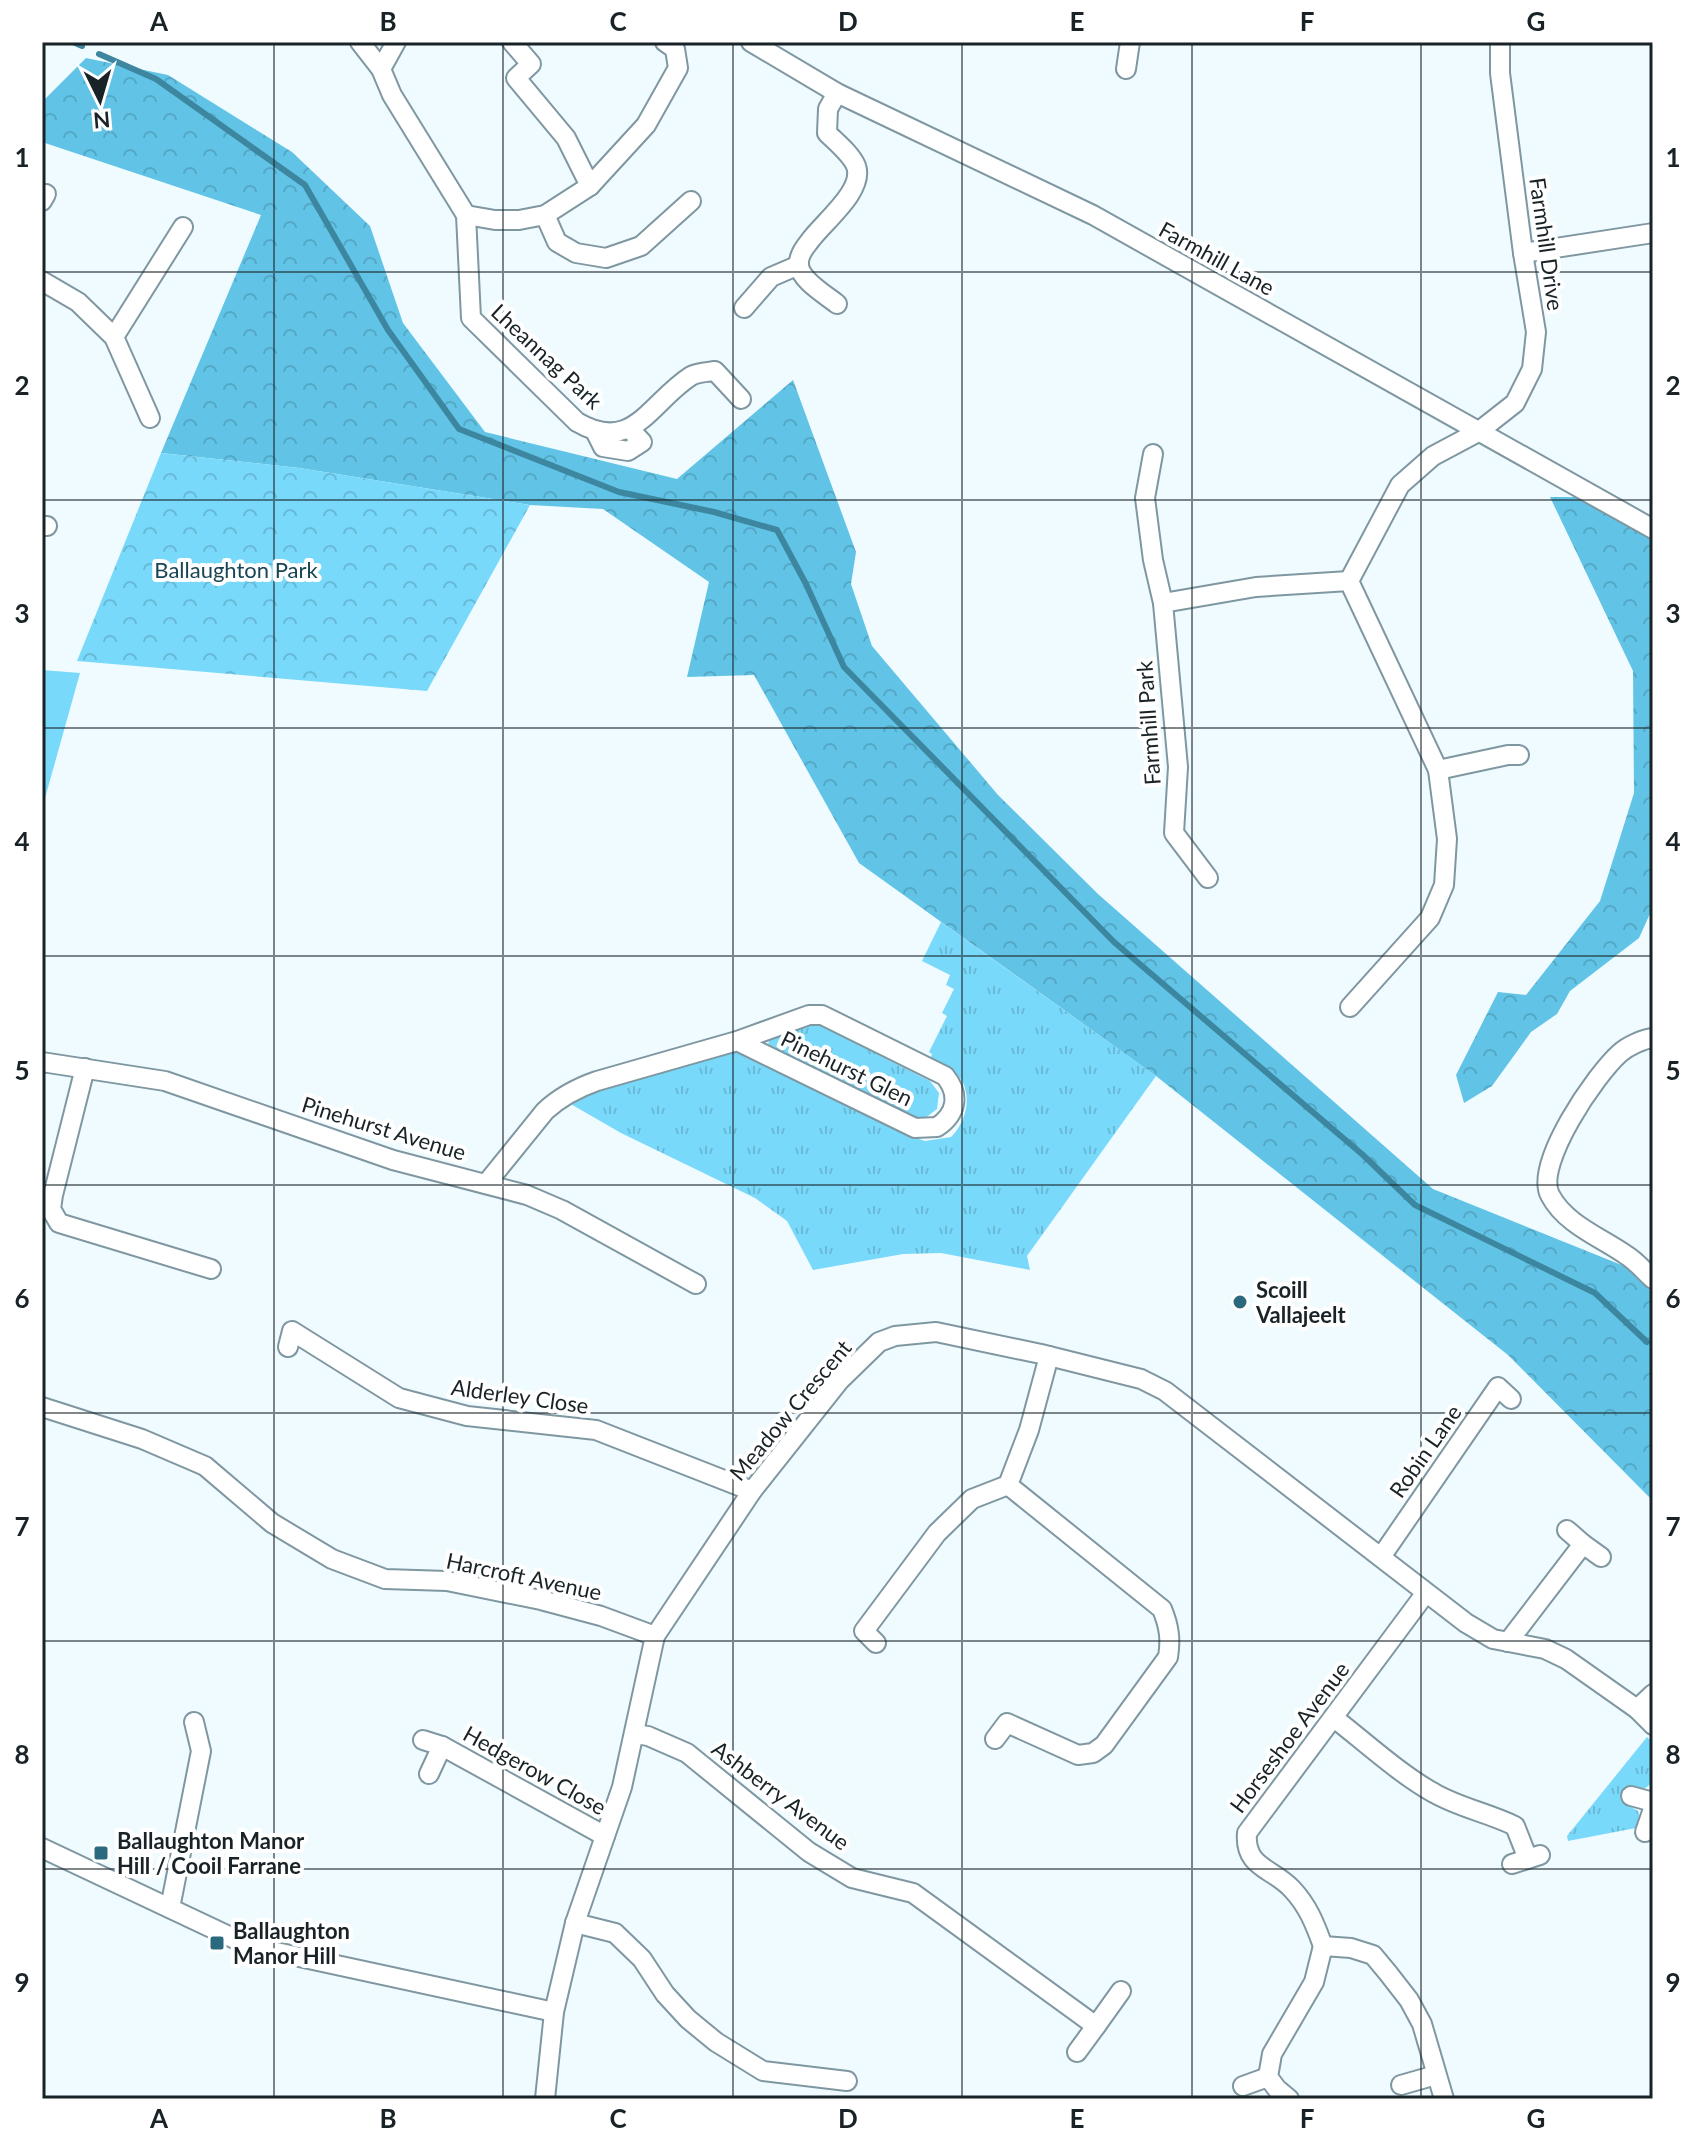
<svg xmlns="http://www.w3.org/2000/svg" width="1695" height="2141" font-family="Lato,sans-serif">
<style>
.grass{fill:url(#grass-tufts)}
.forest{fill:url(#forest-crowns)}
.park{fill:url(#park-crowns)}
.pitch{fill:#79d9fb}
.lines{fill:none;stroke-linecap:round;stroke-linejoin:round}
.stream{stroke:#3d869f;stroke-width:6}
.street-casing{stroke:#7f97a1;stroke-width:22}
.street{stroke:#fff;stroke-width:18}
.grid{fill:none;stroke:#192327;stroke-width:2;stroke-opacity:0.55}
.poi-dot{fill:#2a697e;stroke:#fff;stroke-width:3}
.labels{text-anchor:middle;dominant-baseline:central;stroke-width:8;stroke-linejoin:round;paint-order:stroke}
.street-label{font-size:22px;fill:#192327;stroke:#fff}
.park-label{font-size:22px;fill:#194554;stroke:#fff}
.poi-label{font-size:22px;font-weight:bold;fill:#192327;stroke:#fff;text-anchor:start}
.neatline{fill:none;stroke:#192327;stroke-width:3}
.grid-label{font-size:26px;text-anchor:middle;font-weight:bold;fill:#192327}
</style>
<defs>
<pattern id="grass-tufts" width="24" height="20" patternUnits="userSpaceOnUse" patternTransform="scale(2)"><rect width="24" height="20" fill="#79d9fb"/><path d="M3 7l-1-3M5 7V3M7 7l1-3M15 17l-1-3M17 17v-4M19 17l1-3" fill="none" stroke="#68bad7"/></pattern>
<pattern id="forest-crowns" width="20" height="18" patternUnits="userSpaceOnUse" patternTransform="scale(2)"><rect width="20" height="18" fill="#61c4e6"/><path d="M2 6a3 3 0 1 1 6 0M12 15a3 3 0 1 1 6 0" fill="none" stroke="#54a8c5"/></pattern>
<pattern id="park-crowns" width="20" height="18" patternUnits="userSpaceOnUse" patternTransform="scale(2)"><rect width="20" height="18" fill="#79d9fb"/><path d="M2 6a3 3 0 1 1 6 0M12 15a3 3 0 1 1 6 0" fill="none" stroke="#68bad7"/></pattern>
</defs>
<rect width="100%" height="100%" fill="#f0fbff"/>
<!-- grass -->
<g class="grass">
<path d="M941,922l215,154 -129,180 3,14 -89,-17 -38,1 -90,16 -26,-49 -32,-23 -134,-65 -52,-30 23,-13 145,-39 10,3 160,81 18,6 26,-4c15,-14 23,-44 7,-61 -7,-7 -19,-12 -28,-16l2,-6 -3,-2 18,-36 -5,-3 12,-24 -8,-4 4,-10 -28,-14z"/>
<polygon points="816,1023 930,1081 939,1093 937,1109 924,1119 913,1119 768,1044 770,1039"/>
<path d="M1647,1737l6,5c0,21 9,54 -24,46l-5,15 14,8 2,8 -4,9 -68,13 -1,-5z"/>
</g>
<!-- forest -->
<g class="forest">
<polygon points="86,58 168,75 292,152 370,226 403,323 485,432 677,479 793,380 856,552 851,584 872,646 998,795 1098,894 1433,1189 1629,1268 1653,1293 1653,1501 1508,1355 1156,1076 859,863 754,675 687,677 709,582 603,509 530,505 299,468 161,453 261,215 42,142 42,102"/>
<polygon points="1550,497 1578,497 1653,539 1653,907 1639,938 1570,991 1557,1014 1531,1032 1492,1086 1464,1103 1456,1075 1498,992 1526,995 1600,901 1634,793 1633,671"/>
</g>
<!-- park -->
<polygon class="park" points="161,453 299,468 530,505 427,691 77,661"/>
<!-- pitch -->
<polygon class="pitch" points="42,670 80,673 42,809"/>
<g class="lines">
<!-- stream -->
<g class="stream">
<polyline points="73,42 82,46"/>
<polyline points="99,54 156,79 305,185 388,330 459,429 619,492 714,512 777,530 806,584 844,667 1114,942 1363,1155 1415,1205 1595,1293 1647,1342"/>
</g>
<defs>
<g id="street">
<polyline points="360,42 381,69"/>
<polyline points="396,42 381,69 392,95 466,215 495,220 519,220 545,215 590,186 646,125 678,68 675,49 665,42"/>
<polyline points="512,42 531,64 516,78 566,138 590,186"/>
<polyline points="751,42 837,93 1093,215 1653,529"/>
<polyline points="1126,69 1130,42"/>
<polyline points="42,201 46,194"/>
<path d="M466,215l5,103 106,104c56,33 73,-20 114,-46 7,-4 17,-4 24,-5l26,28"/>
<polyline points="545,215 557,242 576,253 606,258 641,246 691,201"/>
<polyline points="1523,253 1653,233"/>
<polyline points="42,281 78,302 114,337 150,418"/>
<path d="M837,304c-11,-9 -37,-24 -38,-39 -1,-8 5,-17 10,-23 13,-19 56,-51 47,-76 -5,-12 -20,-24 -29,-33l1,-24 9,-16"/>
<polyline points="744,308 771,277 799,265"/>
<polyline points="114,337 183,227"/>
<polyline points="596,433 603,447 628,451 642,442 630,429"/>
<polyline points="1153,454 1145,498 1153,560 1163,603"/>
<polyline points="42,526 47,526"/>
<polyline points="1438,770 1508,755 1519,755"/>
<polyline points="1208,878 1174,833 1178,767 1163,603 1256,587 1349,581"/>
<polyline points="1350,1007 1430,918 1444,885 1447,839 1438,770 1349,581 1400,485 1433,456 1478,432 1515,403 1532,369 1536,332 1523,253 1500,73 1500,42"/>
<path d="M1653,1038c-10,1 -25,8 -33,15 -24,21 -86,111 -70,142 15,29 50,42 76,60 10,6 18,16 27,24"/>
<polyline points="42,1062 165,1081 393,1160 527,1195 562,1210 696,1284"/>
<polyline points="85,1068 53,1195 51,1209 59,1223 211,1269"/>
<path d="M486,1184l59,-73c15,-14 32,-23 52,-30l140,-40 72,-26h13l123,61c15,18 12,38 -8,51l-22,1 -178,-87"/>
<polyline points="288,1347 292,1331 399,1398 467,1416 596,1430 752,1491"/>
<polyline points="42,1407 142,1439 205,1466 272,1523 332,1559 385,1579 447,1581 541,1600 601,1616 655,1636"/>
<polyline points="1583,1544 1601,1557"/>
<polyline points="1381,1557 1498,1387 1511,1399"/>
<polyline points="1508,1642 1583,1544 1567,1530"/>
<polyline points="876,1643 864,1631 937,1533 972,1499 1008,1485"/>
<polyline points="1637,1709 1653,1725"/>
<path d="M1334,1718c31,24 67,57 100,75 26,15 55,20 81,33l13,33"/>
<polyline points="635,1734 648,1736 687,1753 809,1852 852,1878 913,1893 1096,2026 1121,1991"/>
<path d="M995,1739l12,-16 71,32 15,-2 11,-8 64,-88c3,-18 1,-31 -6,-48l-154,-124 21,-55 20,-74"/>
<polyline points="423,1740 442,1746 605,1836"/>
<polyline points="429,1774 442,1746"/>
<polyline points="1631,1796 1653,1802"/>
<polyline points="1645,1832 1653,1809"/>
<polyline points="42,1848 235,1939 267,1950 554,2012"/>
<polyline points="1512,1864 1540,1855"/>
<polyline points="170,1908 201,1751 194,1722"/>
<polyline points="575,1923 615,1933 642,1959 665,1994 688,2019 716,2042 763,2071 847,2081"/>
<path d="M1323,1946c-8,-22 -15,-40 -31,-57 -19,-21 -48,-21 -45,-56l178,-239"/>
<polyline points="1323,1946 1351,1948 1373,1955 1388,1973 1409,2000 1422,2024 1444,2099"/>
<polyline points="1077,2052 1096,2026"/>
<polyline points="1401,2085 1436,2075"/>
<polyline points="1243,2086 1268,2077"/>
<polyline points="545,2099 554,2012 575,1923 622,1787 655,1636 752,1491 840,1380 879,1342 895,1336 936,1332 1041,1354 1141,1379 1165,1391 1466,1623 1493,1639 1545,1649 1566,1659 1637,1709 1653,1694"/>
<polyline points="1289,2099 1277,2089 1268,2077 1272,2054 1314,1982 1323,1946"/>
</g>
</defs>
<!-- street casing -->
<use href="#street" class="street-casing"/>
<!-- street -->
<use href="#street" class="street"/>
</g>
<!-- grid -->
<path class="grid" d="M274,42v2057M503,42v2057M733,42v2057M962,42v2057M1192,42v2057M1421,42v2057M42,272h1611M42,500h1611M42,728h1611M42,956h1611M42,1185h1611M42,1413h1611M42,1641h1611M42,1869h1611"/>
<!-- markers -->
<g class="poi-dot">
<circle cx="1240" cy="1302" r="8"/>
<rect x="93" y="1845" width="16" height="16" rx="4"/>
<rect x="209" y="1935" width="16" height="16" rx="4"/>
</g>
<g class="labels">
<!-- street labels -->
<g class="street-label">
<text transform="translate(1547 244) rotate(82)">Farmhill Drive</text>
<text transform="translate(1217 258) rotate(29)">Farmhill Lane</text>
<text transform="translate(547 356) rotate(43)">Lheannag Park</text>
<text transform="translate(1148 723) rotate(-94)">Farmhill Park</text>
<text transform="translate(847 1068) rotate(26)">Pinehurst Glen</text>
<text transform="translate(384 1128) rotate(17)">Pinehurst Avenue</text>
<text transform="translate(520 1396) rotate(8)">Alderley Close</text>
<text transform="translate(790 1410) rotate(-50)">Meadow Crescent</text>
<text transform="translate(1425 1451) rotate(-55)">Robin Lane</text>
<text transform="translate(524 1576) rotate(12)">Harcroft Avenue</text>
<text transform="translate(1289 1737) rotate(-53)">Horseshoe Avenue</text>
<text transform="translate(535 1770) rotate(29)">Hedgerow Close</text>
<text transform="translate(781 1795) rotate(37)">Ashberry Avenue</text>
</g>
<!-- park labels -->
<g class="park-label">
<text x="236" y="569">Ballaughton Park</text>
</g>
<!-- poi labels -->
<g class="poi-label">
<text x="1256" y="1289">Scoill<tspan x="1256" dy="25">Vallajeelt</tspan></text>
<text x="117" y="1840">Ballaughton Manor<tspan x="117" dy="25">Hill / Cooil Farrane</tspan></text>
<text x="233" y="1930">Ballaughton<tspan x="233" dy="25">Manor Hill</tspan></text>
</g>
</g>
<!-- border -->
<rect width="1695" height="2141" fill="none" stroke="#ffffff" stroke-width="88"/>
<!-- north arrow -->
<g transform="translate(100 100) rotate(175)" stroke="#ffffff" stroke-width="6" paint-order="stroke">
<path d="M0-6L14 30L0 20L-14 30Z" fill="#192327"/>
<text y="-12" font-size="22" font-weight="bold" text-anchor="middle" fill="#192327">N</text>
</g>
<rect x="44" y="44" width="1607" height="2053" class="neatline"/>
<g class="grid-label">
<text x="159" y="31">A</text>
<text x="388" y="31">B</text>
<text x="618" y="31">C</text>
<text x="848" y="31">D</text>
<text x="1077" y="31">E</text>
<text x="1307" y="31">F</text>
<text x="1536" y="31">G</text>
<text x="22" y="167">1</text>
<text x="1673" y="167">1</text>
<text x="22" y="395">2</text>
<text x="1673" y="395">2</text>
<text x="22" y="623">3</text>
<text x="1673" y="623">3</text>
<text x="22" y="851">4</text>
<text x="1673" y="851">4</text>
<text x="22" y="1080">5</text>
<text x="1673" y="1080">5</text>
<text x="22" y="1308">6</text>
<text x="1673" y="1308">6</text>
<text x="22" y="1536">7</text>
<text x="1673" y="1536">7</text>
<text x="22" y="1764">8</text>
<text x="1673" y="1764">8</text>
<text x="22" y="1992">9</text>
<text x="1673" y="1992">9</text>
<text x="159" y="2128">A</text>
<text x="388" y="2128">B</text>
<text x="618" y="2128">C</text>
<text x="848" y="2128">D</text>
<text x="1077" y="2128">E</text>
<text x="1307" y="2128">F</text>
<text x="1536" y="2128">G</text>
</g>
</svg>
